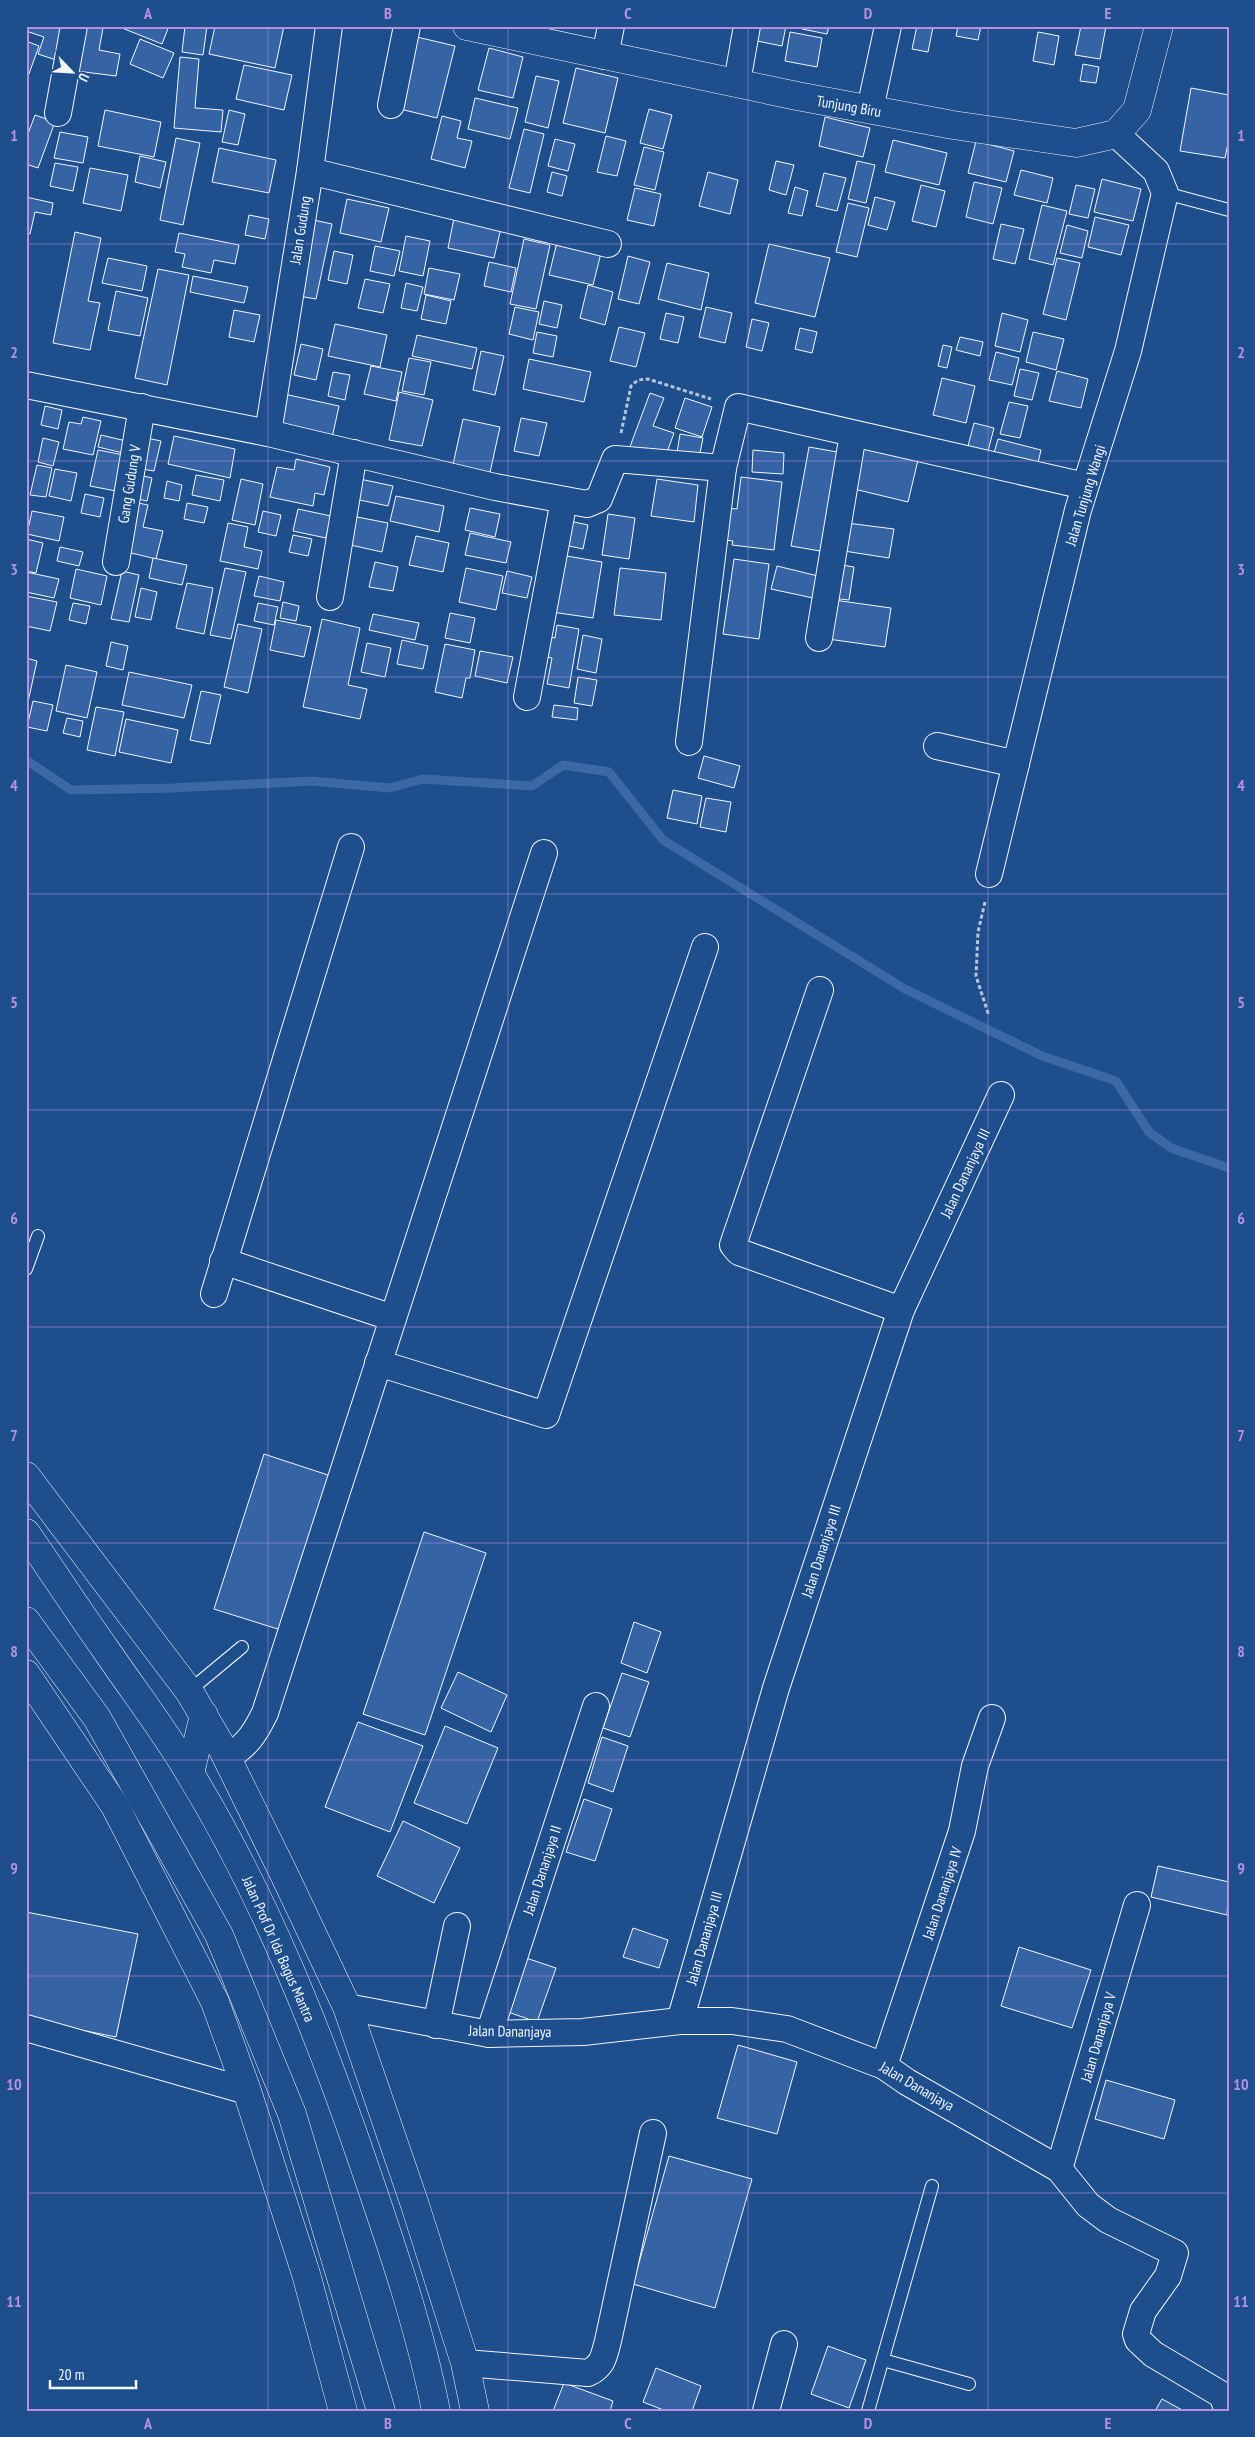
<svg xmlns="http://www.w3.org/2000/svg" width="1255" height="2437" font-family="'PT Sans Narrow',sans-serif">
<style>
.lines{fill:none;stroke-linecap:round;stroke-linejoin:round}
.stream{stroke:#3b69a3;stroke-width:9}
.building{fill:#3563a3;stroke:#f2f6ff}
.service-casing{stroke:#f2f6ff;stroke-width:14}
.minor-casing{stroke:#f2f6ff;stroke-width:28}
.tertiary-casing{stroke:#f2f6ff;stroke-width:29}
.trunk-casing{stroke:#f2f6ff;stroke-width:29}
.path{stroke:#b3c4dc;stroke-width:3;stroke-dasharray:4 2.5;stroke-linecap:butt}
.service{stroke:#1f4e8c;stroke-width:12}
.minor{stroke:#1f4e8c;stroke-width:26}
.tertiary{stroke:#1f4e8c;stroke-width:28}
.trunk{stroke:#1f4e8c;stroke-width:28}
.grid{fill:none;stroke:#b691df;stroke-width:1;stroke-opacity:0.55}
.labels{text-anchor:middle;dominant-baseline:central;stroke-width:4;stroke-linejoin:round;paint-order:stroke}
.street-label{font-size:15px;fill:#f2f6ff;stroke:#1f4e8c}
.neatline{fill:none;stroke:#b691df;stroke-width:2}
.grid-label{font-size:16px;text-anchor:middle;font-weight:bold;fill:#b691df}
</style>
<rect width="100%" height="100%" fill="#1f4e8c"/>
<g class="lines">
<!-- stream -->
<polyline class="stream" points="26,760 71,790 172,788 312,781 389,788 423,779 532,786 563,765 609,772 663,840 905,989 1042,1056 1116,1081 1149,1132 1171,1148 1229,1168"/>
</g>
<!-- building -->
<g class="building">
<polygon points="26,26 61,26 59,32 65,34 56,60 38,54 44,37 26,31"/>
<polygon points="77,26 103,28 99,50 120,54 116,76 69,70"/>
<polygon points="117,26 169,26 162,44"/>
<polygon points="185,26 207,26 203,55 182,52"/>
<polygon points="215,26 284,26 275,68 209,54"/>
<polygon points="749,26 786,26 782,46 747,39"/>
<polygon points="802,26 829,26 827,34 802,29"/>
<polygon points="917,26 933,27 928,52 912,49"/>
<polygon points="958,26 981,26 978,40 956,36"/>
<polygon points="1081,26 1106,26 1100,59 1075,55"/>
<polygon points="790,32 822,38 817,67 785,61"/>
<polygon points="1038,32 1059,36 1054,65 1033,61"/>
<polygon points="417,37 455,46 437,118 400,109"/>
<polygon points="140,39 174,53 163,78 130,64"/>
<polygon points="26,41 39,46 26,82"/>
<polygon points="489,48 523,57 513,98 478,90"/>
<polygon points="180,57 199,59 195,108 223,110 221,132 174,128"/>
<polygon points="1083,64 1099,67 1096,83 1080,81"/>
<polygon points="244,65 292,75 284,110 236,99"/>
<polygon points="576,68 618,78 605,133 563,123"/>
<polygon points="536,76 559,81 548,128 525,122"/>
<polygon points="1191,88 1229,95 1229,138 1225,158 1180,151"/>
<polygon points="475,98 518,108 510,139 468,129"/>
<polygon points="649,109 672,115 663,149 640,143"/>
<polygon points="105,110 161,122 154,157 98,146"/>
<polygon points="229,110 245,114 238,145 222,142"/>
<polygon points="35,115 55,122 38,168 26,164 26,139"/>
<polygon points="442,116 461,121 457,138 472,141 465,168 431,159"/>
<polygon points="825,117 870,128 863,157 819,146"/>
<polygon points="524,129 544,134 530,193 509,188"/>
<polygon points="60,132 88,137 83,163 54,158"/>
<polygon points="606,136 626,141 617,176 597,172"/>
<polygon points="176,138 200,143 183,225 160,220"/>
<polygon points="555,139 575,144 568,171 548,166"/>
<polygon points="893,140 947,153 939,185 885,172"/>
<polygon points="976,141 1014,151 1006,182 968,173"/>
<polygon points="644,147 664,152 655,190 634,185"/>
<polygon points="219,148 276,160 269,193 212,182"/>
<polygon points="140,156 166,162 160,188 135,182"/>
<polygon points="776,161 794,165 786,195 769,190"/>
<polygon points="857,161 875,165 866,203 848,199"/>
<polygon points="55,163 78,167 73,191 50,186"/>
<polygon points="90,168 128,175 121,211 83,203"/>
<polygon points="1021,170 1053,178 1047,203 1014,195"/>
<polygon points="552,172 567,176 562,196 547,192"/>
<polygon points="708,172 738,180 730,214 699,206"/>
<polygon points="824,173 846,178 837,211 816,206"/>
<polygon points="1102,179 1141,189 1133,221 1094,212"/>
<polygon points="974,182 1002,188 993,224 966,217"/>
<polygon points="921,185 945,191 936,227 912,221"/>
<polygon points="1076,185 1095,189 1088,218 1069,214"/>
<polygon points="795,187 808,191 802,216 788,213"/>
<polygon points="635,188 661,194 654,226 627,220"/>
<polygon points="26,197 53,203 51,215 35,212 30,234 26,233"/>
<polygon points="875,197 895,202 887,230 868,225"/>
<polygon points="347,199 389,208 381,242 340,233"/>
<polygon points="848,203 869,208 857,257 836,252"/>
<polygon points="1042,205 1067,211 1053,265 1029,259"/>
<polygon points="249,215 269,219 265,239 245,235"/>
<polygon points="1095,217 1129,225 1121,255 1088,247"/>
<polygon points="454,218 501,228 494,258 448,248"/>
<polygon points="309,219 332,224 316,299 293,295"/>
<polygon points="1001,224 1024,229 1015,264 993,259"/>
<polygon points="1067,225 1088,231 1082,258 1060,253"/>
<polygon points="75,232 101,238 88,301 100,303 90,350 53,343"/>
<polygon points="179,233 239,245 235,264 214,260 211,273 182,267 185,254 175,252"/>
<polygon points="406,236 430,241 423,276 399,271"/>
<polygon points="524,239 550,245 536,309 510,304"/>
<polygon points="557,242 601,253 593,285 549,275"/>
<polygon points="769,244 830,258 815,317 755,303"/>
<polygon points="375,246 400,251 394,276 370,271"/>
<polygon points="334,251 353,255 347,284 328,280"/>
<polygon points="628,256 650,262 639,304 618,299"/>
<polygon points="108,258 147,266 142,291 102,283"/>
<polygon points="1057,258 1080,263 1066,320 1043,314"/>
<polygon points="489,262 516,268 511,292 484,286"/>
<polygon points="667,263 709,273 701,310 658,299"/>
<polygon points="429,268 460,274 454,300 424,294"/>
<polygon points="158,269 189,275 167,385 135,378"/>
<polygon points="193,276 248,287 244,303 190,292"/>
<polygon points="365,279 390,284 383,313 358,308"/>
<polygon points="406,283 423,287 417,311 401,308"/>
<polygon points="588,285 613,292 605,325 580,318"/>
<polygon points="116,291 148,298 140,336 108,330"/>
<polygon points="426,295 451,301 446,324 421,319"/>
<polygon points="544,301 562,305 557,328 539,324"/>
<polygon points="515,307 539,312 533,340 509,334"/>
<polygon points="706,307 732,313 725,343 699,337"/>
<polygon points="234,310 260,315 254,342 229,337"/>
<polygon points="666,313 684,317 678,343 660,339"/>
<polygon points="1002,313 1028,320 1020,352 995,346"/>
<polygon points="752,319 769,323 762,351 746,347"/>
<polygon points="335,324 387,335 380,367 328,356"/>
<polygon points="619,327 645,333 636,367 610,361"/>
<polygon points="800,328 817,332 812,353 795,349"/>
<polygon points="537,332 557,336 553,357 533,353"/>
<polygon points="1033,332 1064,339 1056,370 1026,362"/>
<polygon points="417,335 477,348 472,369 412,356"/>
<polygon points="960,337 983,342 980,356 956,350"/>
<polygon points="301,344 323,349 316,380 294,375"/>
<polygon points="943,345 952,347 947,368 938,366"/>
<polygon points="481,351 504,356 495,395 473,390"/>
<polygon points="996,352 1019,358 1012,385 989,380"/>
<polygon points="409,358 431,362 424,395 402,391"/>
<polygon points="529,359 591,372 584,402 523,389"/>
<polygon points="371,366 402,372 396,401 364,394"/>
<polygon points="1020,369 1039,373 1032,400 1014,396"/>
<polygon points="1057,371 1088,379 1081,408 1049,401"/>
<polygon points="333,372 350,375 345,400 328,396"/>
<polygon points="942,378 975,386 966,423 933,415"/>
<polygon points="399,392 433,400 422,446 389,440"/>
<polygon points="650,393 664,398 653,426 674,433 666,455 645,448 641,458 628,452"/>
<polygon points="284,394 339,406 332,438 277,427"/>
<polygon points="685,398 712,407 702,437 675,428"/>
<polygon points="1009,402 1028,406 1020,438 1000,434"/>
<polygon points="45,406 62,410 58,429 41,425"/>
<polygon points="83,417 101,421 93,455 63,449 69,422 81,424"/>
<polygon points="521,418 547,423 539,456 514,451"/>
<polygon points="463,419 500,427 489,477 452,469"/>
<polygon points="974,423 994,428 988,451 968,446"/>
<polygon points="680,434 703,438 698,463 676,459"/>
<polygon points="101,435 126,441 123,453 98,447"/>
<polygon points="174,436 235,449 230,478 168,464"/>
<polygon points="142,437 161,441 154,471 136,468"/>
<polygon points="43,438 59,442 53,466 38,462"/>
<polygon points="998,439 1041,450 1036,471 992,460"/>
<polygon points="861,446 918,460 908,502 850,488"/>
<polygon points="809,447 843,453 826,552 791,546"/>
<polygon points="98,450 124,455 116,491 90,486"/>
<polygon points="753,450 784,453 783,474 752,472"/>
<polygon points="296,459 330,467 324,495 315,493 313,506 270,497 277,467 294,470"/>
<polygon points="37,465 52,468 46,497 30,495"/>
<polygon points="55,469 77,473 71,501 49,496"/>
<polygon points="135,474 152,478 147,501 129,497"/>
<polygon points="196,475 224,480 220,501 192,495"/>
<polygon points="741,477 782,482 774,550 732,545 733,541 717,539 721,507 737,509"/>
<polygon points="241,479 263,484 255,525 232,520"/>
<polygon points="360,479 393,486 388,506 355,499"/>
<polygon points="657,479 698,485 694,522 651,516"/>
<polygon points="167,481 182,485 179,501 164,498"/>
<polygon points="85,494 104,498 100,517 81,513"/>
<polygon points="396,496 444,506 439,532 390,521"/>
<polygon points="129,501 148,505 143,527 163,531 156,559 119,550"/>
<polygon points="187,503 208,507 204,523 184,519"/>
<polygon points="470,508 500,514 495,537 465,530"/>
<polygon points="298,509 331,516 326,538 293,531"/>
<polygon points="32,511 64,517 59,541 27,534"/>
<polygon points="263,511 281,515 276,536 258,532"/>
<polygon points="608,514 635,518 629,559 602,555"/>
<polygon points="352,516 388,523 382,552 346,544"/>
<polygon points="565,520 588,525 583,549 560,544"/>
<polygon points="228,523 248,527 244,547 262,551 258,569 220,561"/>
<polygon points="847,523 894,529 889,558 844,551"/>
<polygon points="470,533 511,542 506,563 465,555"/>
<polygon points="293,535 312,539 308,556 289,552"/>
<polygon points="416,536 449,543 443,572 409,565"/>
<polygon points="26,539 43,543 36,573 26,571"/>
<polygon points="60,547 83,552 79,566 57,561"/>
<polygon points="561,555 602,562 593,618 552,612"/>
<polygon points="153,558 187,565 182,585 149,578"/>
<polygon points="734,559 769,564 759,639 723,634"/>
<polygon points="375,562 398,567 393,591 369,587"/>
<polygon points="836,564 854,567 849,600 831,598"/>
<polygon points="777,566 818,576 813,598 771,589"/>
<polygon points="225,568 246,572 231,639 210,635"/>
<polygon points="466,568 503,576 496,610 459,602"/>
<polygon points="620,568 666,573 661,620 614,615"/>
<polygon points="76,569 107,576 101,605 70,598"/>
<polygon points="122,571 139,575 129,622 111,619"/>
<polygon points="507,571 532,577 527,598 502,593"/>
<polygon points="26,572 59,579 54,598 26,592"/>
<polygon points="259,576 284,582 280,601 254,596"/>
<polygon points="187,583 213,588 204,634 176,628"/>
<polygon points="141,588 157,592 151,620 135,617"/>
<polygon points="26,596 57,602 50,631 26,626"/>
<polygon points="834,600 891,608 885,647 828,639"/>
<polygon points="283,602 299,606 296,621 280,618"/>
<polygon points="73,603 90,606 86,624 69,620"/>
<polygon points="258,603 278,607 274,625 254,621"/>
<polygon points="450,613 475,618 470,643 445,638"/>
<polygon points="373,614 419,623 415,640 369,630"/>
<polygon points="322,619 360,628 348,685 367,689 360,719 303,707"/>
<polygon points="276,620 311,627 304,657 270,650"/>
<polygon points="238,624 262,629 248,693 224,687"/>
<polygon points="557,625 579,629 569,688 547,684 552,658 540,656 544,636 555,638"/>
<polygon points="583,635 602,639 596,673 577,669"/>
<polygon points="402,640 428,646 423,669 397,664"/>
<polygon points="111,642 128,646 123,670 106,666"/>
<polygon points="367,643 391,648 385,677 361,672"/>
<polygon points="445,644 475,650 470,678 466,678 462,698 435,692"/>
<polygon points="480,651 513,657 507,683 475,676"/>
<polygon points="26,658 37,661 26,711"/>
<polygon points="66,665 97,672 87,718 56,711"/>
<polygon points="129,672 192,685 184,718 122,705"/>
<polygon points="578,677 597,680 592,706 574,703"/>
<polygon points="201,691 221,695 210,744 190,740"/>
<polygon points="33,701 53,705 47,731 27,727"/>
<polygon points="554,705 578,708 577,720 552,717"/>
<polygon points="96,707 124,712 115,756 87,750"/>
<polygon points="67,718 83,721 80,737 63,733"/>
<polygon points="126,719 178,730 171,763 119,752"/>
<polygon points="704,756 740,766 734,788 698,778"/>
<polygon points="673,790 702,796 697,824 667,818"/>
<polygon points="706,798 731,802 726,832 700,827"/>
<polygon points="264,1454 334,1477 284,1631 214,1609"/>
<polygon points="424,1532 486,1553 425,1735 363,1714"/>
<polygon points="634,1622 661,1632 647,1673 621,1663"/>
<polygon points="458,1672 507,1695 491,1732 441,1708"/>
<polygon points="622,1673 649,1682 630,1737 603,1728"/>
<polygon points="358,1722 423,1746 390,1832 325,1807"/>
<polygon points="445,1726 498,1748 467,1824 414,1803"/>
<polygon points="602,1737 628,1746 613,1792 588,1783"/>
<polygon points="584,1799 612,1809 595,1861 566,1852"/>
<polygon points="403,1821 460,1848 434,1903 377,1876"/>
<polygon points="1158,1866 1229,1882 1227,1915 1151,1897"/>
<polygon points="26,1912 138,1934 116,2037 26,2019"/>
<polygon points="633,1928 668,1940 659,1968 623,1957"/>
<polygon points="1019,1947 1091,1970 1072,2028 1001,2006"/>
<polygon points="523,1957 556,1968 537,2022 505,2011"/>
<polygon points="738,2045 797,2062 777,2134 717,2118"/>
<polygon points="1106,2080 1175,2100 1164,2139 1095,2119"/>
<polygon points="669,2156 752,2179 715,2308 633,2284"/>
<polygon points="828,2346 866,2360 849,2408 811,2394"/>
<polygon points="656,2368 701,2386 692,2411 666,2411 643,2402"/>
<polygon points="564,2383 613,2401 610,2411 553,2411"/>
<polygon points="1162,2399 1184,2411 1155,2411"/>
</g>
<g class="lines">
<defs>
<g id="service">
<polyline points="1165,193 1229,210"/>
<polyline points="26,1269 38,1236"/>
<polyline points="189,1691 242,1647"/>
<polyline points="883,2360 969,2384"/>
<polyline points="868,2411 932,2186"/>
</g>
<g id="minor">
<polyline points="605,56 611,26"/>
<polyline points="737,82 747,26"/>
<polyline points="391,105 407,26"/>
<polyline points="870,109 888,26"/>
<polyline points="58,113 74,26"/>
<polyline points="310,171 608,244"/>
<polyline points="26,385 268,433 495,487 587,504 599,499 615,459 723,468"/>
<polyline points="268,433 310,171 329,26"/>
<polyline points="116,562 142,407"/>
<polyline points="330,597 354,453"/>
<polyline points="819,638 853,434"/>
<polyline points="527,697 564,500"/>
<polyline points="689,742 723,468 738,407 1085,486"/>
<polyline points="937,746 1016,764"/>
<polyline points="989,874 1078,510 1128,351 1165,193 1156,171 1116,134"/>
<polyline points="820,990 733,1245 739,1252 901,1310"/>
<polyline points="223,1261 393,1318"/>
<polyline points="214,1294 351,847"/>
<polyline points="378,1363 546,1415 705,947"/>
<path d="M227,1758c21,-14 27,-23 38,-45l279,-860"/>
<polyline points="347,2007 489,2034 583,2032 680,2021 732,2021 787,2029 884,2066 907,2082 1059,2169 1088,2205 1108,2220 1175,2253 1168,2276 1143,2311 1136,2334 1138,2340 1153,2354 1222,2395 1228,2411"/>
<polyline points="680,2021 776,1688 901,1310 1001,1095"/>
<polyline points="436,2025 457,1926"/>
<polyline points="26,2028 247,2091"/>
<polyline points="489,2034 596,1706"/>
<polyline points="884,2066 962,1831 975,1766 992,1718"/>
<polyline points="1059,2169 1137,1905"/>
<path d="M465,2363l123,10c15,-7 16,-17 20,-32l45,-208"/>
<polyline points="766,2411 784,2344"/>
</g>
<g id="tertiary">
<polyline points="467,26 797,96 953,125 1076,143 1116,134 1137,110 1159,26"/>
<polyline points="26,1476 189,1691 220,1744 284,1874 347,2007 415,2205 465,2363 475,2411"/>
<polyline points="26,1674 115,1806 215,2002 247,2091 306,2274 343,2411"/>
</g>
<g id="trunk">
<path d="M26,1533c27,39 53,79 80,117 28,41 58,80 83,122 76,124 130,261 177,399 27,79 54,158 70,240"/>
<polyline points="26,1621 97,1718 219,1935 292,2114 381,2411"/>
<polyline points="190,1773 204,1715"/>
</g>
</defs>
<!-- service casing -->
<use href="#service" class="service-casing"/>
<!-- minor casing -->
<use href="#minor" class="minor-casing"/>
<!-- tertiary casing -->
<use href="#tertiary" class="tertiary-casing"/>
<!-- trunk casing -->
<use href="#trunk" class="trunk-casing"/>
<!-- path -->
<g class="path">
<polyline points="621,433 631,386 638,380 648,379 711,399"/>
<polyline points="985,902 978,932 976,976 989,1016"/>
</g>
<!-- service -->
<use href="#service" class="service"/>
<!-- minor -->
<use href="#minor" class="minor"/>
<!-- tertiary -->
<use href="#tertiary" class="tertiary"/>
<!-- trunk -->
<use href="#trunk" class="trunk"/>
</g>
<!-- grid -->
<path class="grid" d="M268,26v2385M508,26v2385M748,26v2385M988,26v2385M26,244h1203M26,461h1203M26,677h1203M26,894h1203M26,1110h1203M26,1327h1203M26,1543h1203M26,1760h1203M26,1976h1203M26,2193h1203"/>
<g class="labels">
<!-- street labels -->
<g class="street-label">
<text transform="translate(849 106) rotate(10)">Tunjung Biru</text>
<text transform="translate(300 230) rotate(-81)">Jalan Gudung</text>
<text transform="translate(129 484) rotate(-81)">Gang Gudung V</text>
<text transform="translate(1085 495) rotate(-73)">Jalan Tunjung Wangi</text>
<text transform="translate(965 1173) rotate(-65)">Jalan Dananjaya III</text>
<text transform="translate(821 1551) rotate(-72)">Jalan Dananjaya III</text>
<text transform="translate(542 1870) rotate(-72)">Jalan Dananjaya II</text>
<text transform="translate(942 1893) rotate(-72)">Jalan Dananjaya IV</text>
<text transform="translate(704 1938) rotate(-74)">Jalan Dananjaya III</text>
<text transform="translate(279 1949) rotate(66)">Jalan Prof Dr Ida Bagus Mantra</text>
<text transform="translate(510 2031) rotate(1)">Jalan Dananjaya</text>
<text transform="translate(1098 2037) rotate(-74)">Jalan Dananjaya V</text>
<text transform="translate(917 2086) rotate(30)">Jalan Dananjaya</text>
</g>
</g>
<!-- border -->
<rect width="1255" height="2437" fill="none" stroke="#1f4e8c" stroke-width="55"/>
<!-- north arrow -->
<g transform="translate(72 72) rotate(115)" stroke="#1f4e8c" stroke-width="4" paint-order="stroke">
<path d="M0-4L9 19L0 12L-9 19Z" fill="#f2f6ff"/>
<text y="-8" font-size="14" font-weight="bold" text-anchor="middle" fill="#f2f6ff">U</text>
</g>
<!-- scale -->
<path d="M50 2380v8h86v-8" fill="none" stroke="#f2f6ff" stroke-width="2.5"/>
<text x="58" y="2380" font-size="15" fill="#f2f6ff" stroke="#1f4e8c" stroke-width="4" paint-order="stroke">20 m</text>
<rect x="28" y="28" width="1200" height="2382" class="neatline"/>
<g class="grid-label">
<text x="148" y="19">A</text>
<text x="388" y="19">B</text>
<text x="628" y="19">C</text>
<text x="868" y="19">D</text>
<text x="1108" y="19">E</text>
<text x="14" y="141">1</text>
<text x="1241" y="141">1</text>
<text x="14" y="358">2</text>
<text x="1241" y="358">2</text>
<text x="14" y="575">3</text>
<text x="1241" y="575">3</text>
<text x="14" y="791">4</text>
<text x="1241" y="791">4</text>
<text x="14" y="1008">5</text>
<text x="1241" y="1008">5</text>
<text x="14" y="1224">6</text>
<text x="1241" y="1224">6</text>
<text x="14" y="1441">7</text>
<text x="1241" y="1441">7</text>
<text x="14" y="1657">8</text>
<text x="1241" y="1657">8</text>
<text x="14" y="1874">9</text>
<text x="1241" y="1874">9</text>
<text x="14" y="2090">10</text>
<text x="1241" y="2090">10</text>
<text x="14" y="2307">11</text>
<text x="1241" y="2307">11</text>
<text x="148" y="2429">A</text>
<text x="388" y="2429">B</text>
<text x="628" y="2429">C</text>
<text x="868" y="2429">D</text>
<text x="1108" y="2429">E</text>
</g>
</svg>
